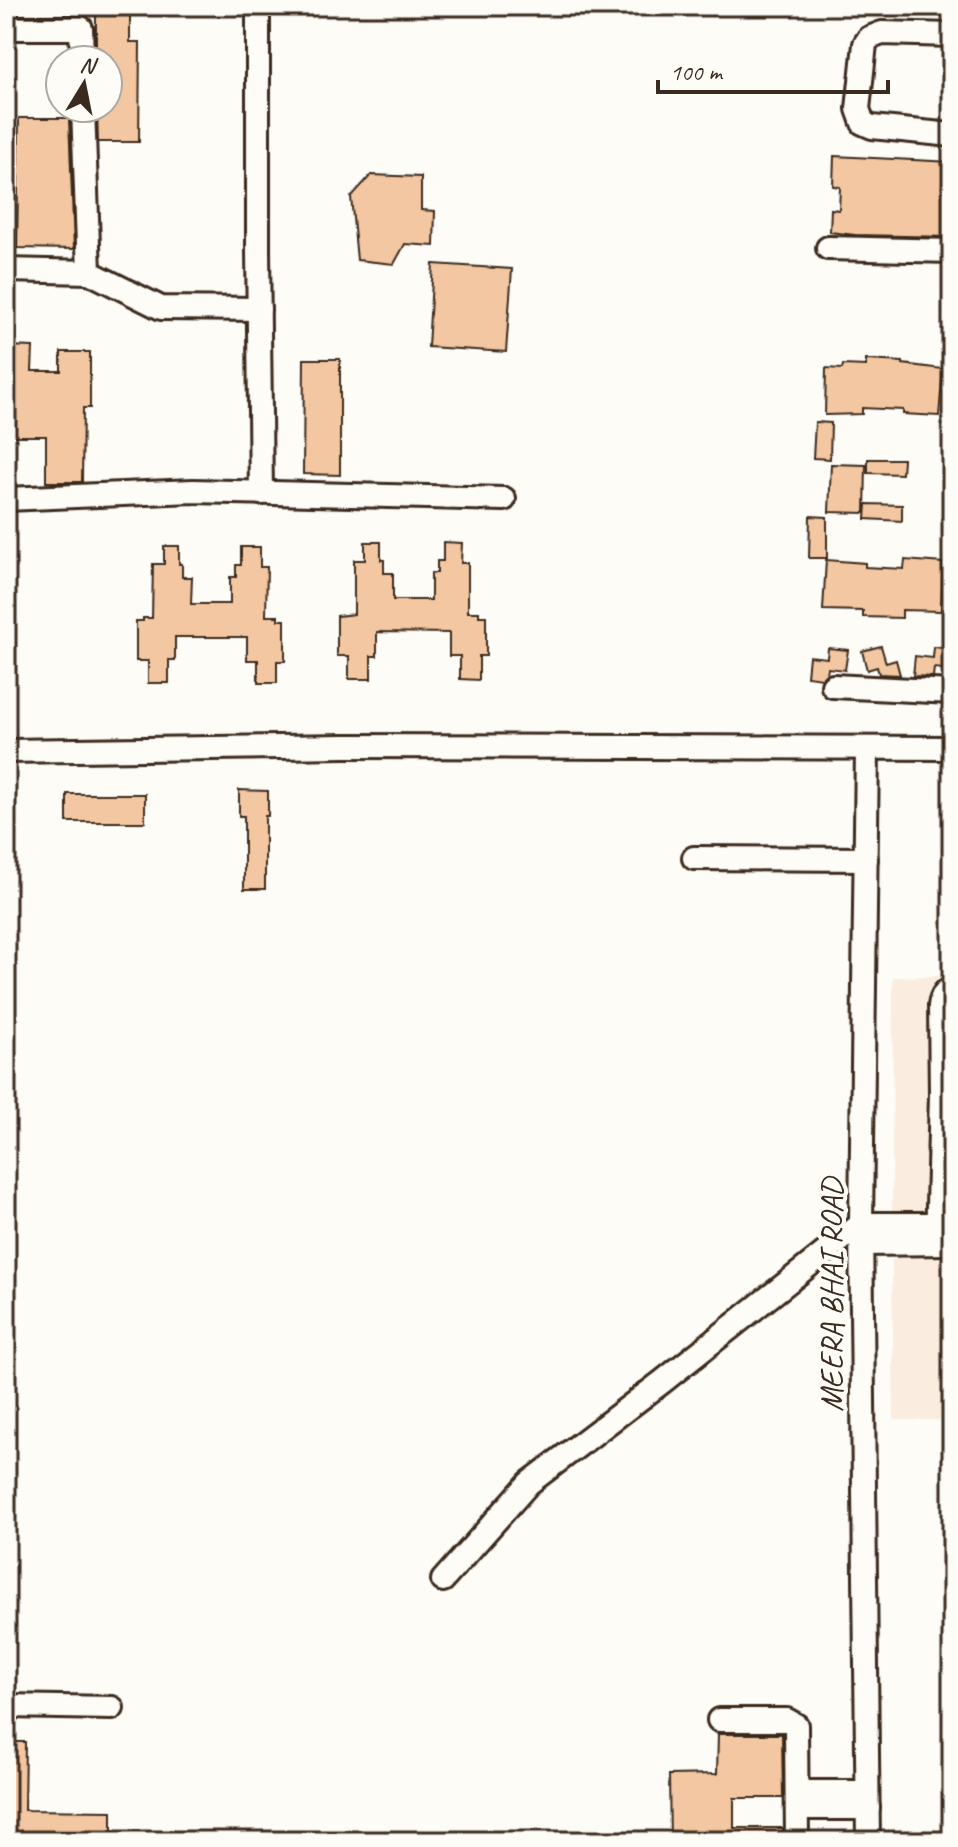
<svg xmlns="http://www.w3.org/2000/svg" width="958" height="1847" font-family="Caveat,sans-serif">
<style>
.built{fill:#faecde}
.building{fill:#f3c7a2;stroke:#3b2a1e;stroke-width:2}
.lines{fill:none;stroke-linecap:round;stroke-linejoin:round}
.minor-casing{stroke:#3b2a1e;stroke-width:28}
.minor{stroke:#fdfcf7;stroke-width:22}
.labels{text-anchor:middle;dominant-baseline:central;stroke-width:8;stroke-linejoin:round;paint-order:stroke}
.street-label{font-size:32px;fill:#3b2a1e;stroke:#fdfcf7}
</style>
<rect width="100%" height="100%" fill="#fdfcf7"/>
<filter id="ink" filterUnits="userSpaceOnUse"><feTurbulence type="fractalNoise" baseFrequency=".0125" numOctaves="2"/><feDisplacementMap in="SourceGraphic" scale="16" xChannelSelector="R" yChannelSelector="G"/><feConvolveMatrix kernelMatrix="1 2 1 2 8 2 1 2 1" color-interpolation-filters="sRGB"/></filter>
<g filter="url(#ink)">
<!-- built -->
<polygon class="built" points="952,976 952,1420 894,1420 892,1260 900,1253 892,1214 893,977"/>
<!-- building -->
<g class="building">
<polygon points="102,6 130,6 130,42 140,42 139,142 98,142 97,108 108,108 108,60 96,60 96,9 102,9"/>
<polygon points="19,118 69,118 74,249 17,248"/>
<polygon points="834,156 952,162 952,237 855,235 830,232 831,209 839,210 840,187 833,186"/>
<polygon points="371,175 421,177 421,210 435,211 434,246 405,244 394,264 357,260 351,197"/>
<polygon points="433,264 512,269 506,352 428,347"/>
<polygon points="6,346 33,347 32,371 61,371 61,352 90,352 90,408 83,408 82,482 46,482 46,436 7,436"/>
<polygon points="304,359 340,359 340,475 303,474"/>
<polygon points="866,360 903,362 903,364 943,369 939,416 903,414 903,410 862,408 862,414 825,415 826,368 842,369 843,365 866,366"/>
<polygon points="815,422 831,423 830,459 813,458"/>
<polygon points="868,459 903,459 902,474 868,473"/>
<polygon points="831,464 866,465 865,513 829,512"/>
<polygon points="867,504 902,505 902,521 866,519"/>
<polygon points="810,516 827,517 827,558 809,558"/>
<polygon points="365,542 381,542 381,560 384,560 384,573 393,573 393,600 431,600 431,573 437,573 437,561 443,561 443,542 462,543 461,563 468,563 468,612 479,612 479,616 486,616 486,656 479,656 479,680 460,679 460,656 449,656 449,633 377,632 377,656 371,656 371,679 349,679 349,656 337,656 337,616 354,614 354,560 365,560"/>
<polygon points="164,546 179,546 179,564 182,564 182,577 192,577 191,604 230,604 230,577 236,577 236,565 241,565 241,547 260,547 260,567 267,567 266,616 278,616 278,620 285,620 285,661 277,661 277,683 258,683 258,660 247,660 247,637 175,637 175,660 169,660 169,683 148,683 148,661 136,661 136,621 143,621 143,618 152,618 153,564 164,564"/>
<polygon points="826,560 865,563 865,567 904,569 905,560 943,563 941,611 902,610 902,618 863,617 863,611 823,610"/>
<polygon points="881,646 886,663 896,660 900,675 879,674 877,667 867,670 862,651"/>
<polygon points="934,647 952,649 952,670 934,668 933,677 913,676 915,656 933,658"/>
<polygon points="828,648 848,650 845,670 828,668 827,673 822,678 807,676 809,656 827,658"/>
<polygon points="239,790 268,791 268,816 265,816 265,889 244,889 244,816 239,816"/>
<rect x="67" y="794" width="78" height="28"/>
<polygon points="718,1734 782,1734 783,1798 734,1798 734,1828 783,1828 783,1841 670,1841 669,1775 717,1774"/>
<polygon points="6,1742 25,1742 24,1810 112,1811 112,1841 6,1841"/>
</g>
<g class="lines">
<defs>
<g id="minor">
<polyline points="258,6 258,250 261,493"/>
<polyline points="6,28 81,28 82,60"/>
<polyline points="952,35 882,33 869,38 865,44 858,109 863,123 872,127 952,135"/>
<polyline points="828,248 952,251"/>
<polyline points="6,270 89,272 83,108"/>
<polyline points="89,272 161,308 259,309"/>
<polyline points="6,499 193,491 504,499"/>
<polyline points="833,686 952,692"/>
<polyline points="867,749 861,1224 868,1841"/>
<polyline points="6,751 345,746 952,748"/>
<polyline points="694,858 866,859"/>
<path d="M937,1243l4,-149 -1,-88c1,-8 3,-15 12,-18"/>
<polyline points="862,1244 951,1243"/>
<polyline points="443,1580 529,1483 662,1382 861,1224 952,1224"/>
<polyline points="6,1706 112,1708"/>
<polyline points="719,1720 787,1720 796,1725 797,1841"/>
<polyline points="797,1792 867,1792"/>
<polyline points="797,1808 868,1808"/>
</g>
</defs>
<!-- minor casing -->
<use href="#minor" class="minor-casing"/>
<!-- minor -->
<use href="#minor" class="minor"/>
</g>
</g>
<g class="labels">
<!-- street labels -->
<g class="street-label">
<text transform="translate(831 1295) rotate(-90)">MEERA BHAI ROAD</text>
</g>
</g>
<!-- margin -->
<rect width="958" height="1847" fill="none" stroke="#fdfcf7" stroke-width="32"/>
<rect x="16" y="16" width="926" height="1815" fill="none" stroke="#3b2a1e" stroke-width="3" filter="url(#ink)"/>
<!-- north arrow -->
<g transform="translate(84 84) rotate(10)"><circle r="38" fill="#fdfcf7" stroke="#afa8a0" stroke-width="2"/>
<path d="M0-6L14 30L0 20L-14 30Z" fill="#3b2a1e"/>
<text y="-12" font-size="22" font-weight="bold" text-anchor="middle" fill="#3b2a1e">N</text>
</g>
<!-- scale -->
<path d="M658 80v12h230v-12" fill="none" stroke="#3b2a1e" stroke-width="4"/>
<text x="670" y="80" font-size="24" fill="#3b2a1e" stroke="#fdfcf7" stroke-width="6" paint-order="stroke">100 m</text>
</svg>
